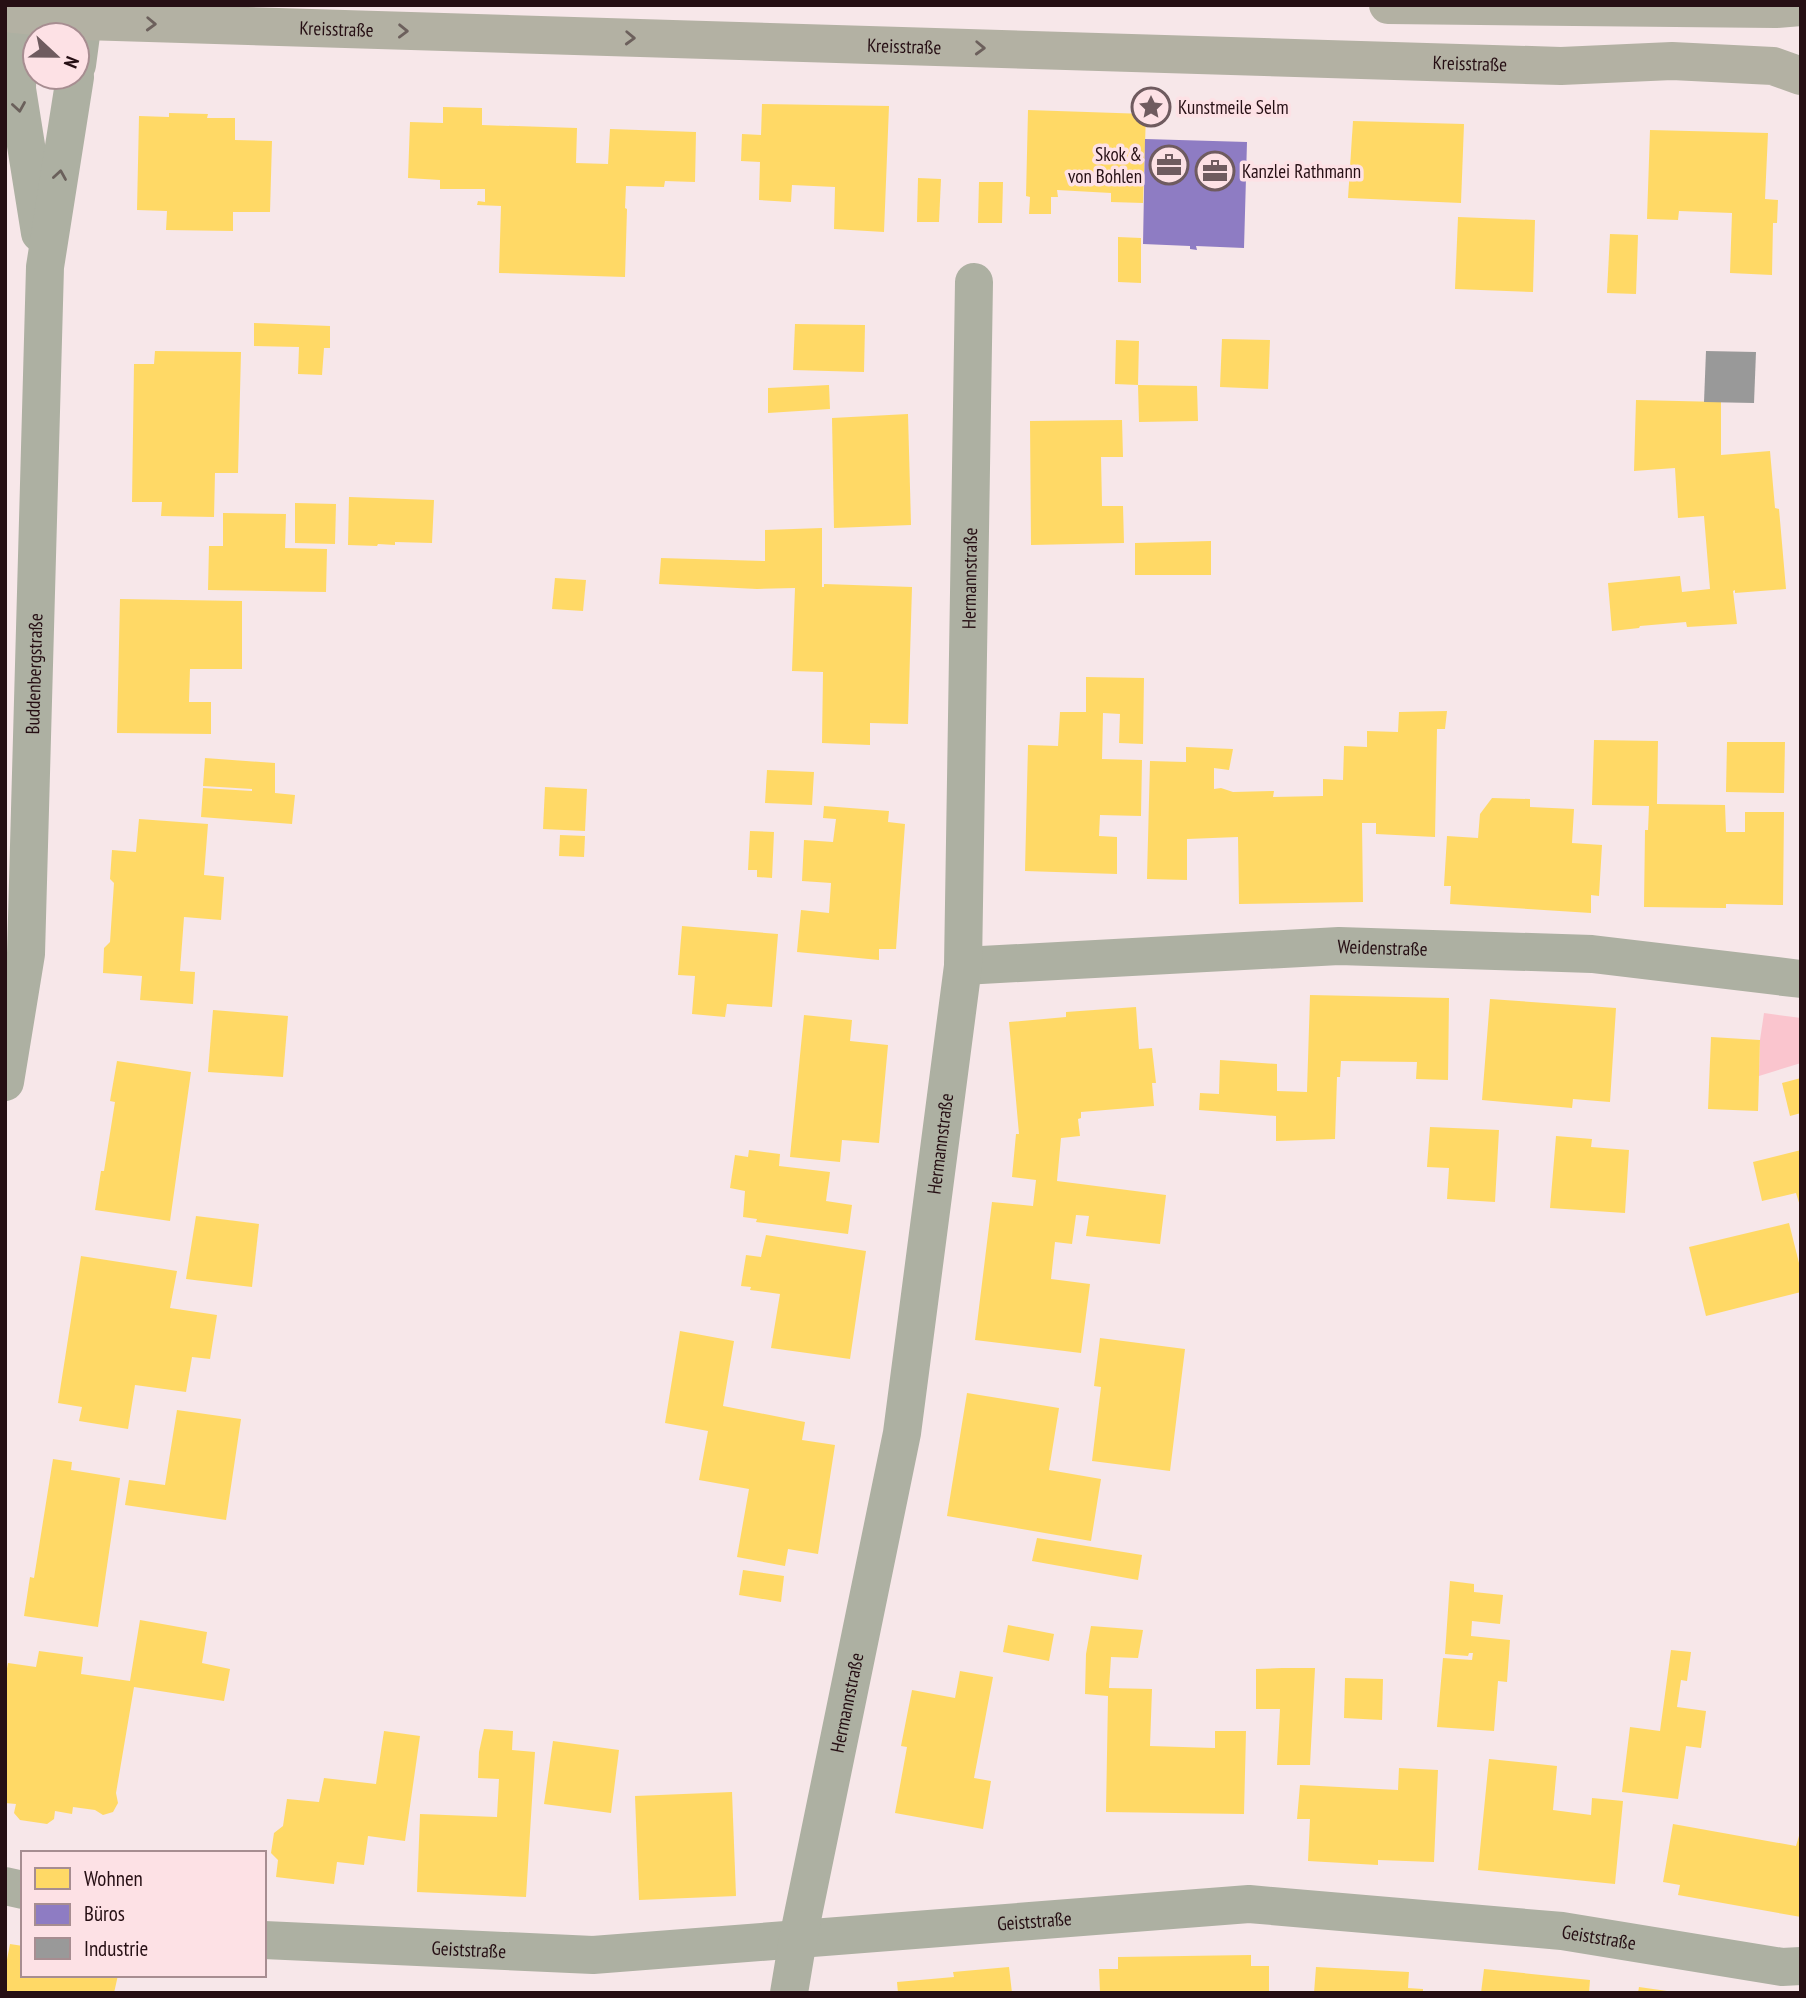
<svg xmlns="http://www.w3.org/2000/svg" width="1806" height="1998" font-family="'PT Sans Narrow',sans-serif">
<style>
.green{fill:#fac5ce}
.homes{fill:#ffd966}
.offices{fill:#8e7cc3}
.industry{fill:#999}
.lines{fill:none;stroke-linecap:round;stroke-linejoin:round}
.minor{stroke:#adb0a2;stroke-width:38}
.primary{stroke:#b3b1a3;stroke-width:38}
.oneway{stroke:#6c605c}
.oneway2{stroke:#6a605b}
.labels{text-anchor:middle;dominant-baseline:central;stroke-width:7;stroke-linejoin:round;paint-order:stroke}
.street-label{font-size:19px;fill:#260f14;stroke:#fde1e5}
.poi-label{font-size:19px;fill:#260f14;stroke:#fde1e5;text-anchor:start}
</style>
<rect width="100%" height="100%" fill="#f7e7e9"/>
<!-- green -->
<polygon class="green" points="1764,1013 1801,1018 1801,1063 1759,1076 1760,1040"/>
<!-- homes -->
<g class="homes">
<polygon points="762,104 889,106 884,232 834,229 835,187 792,185 791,202 759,200 760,162 741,161 742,134 761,135"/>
<polygon points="443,107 482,108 482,125 577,128 576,163 608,164 610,129 696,132 695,182 665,181 664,187 626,186 625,208 627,209 625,277 499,273 501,206 477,205 478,201 485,202 485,189 440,189 440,180 408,178 410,122 443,123"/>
<polygon points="1028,110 1146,114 1143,203 1111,202 1111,193 1057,190 1058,197 1051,197 1051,214 1029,214 1030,197 1026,196"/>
<polygon points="169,113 208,114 207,118 235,118 235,140 272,141 270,212 233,212 233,231 166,230 167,211 137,210 139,116 169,117"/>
<polygon points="1353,121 1464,124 1461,203 1348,198"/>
<polygon points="1650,130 1768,133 1765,199 1778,200 1777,223 1773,223 1772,275 1730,273 1732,213 1679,211 1678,220 1647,219"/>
<polygon points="918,178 941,179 939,222 917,222"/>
<polygon points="979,182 1003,182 1002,223 978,223"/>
<polygon points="1458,217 1535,220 1533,292 1455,289"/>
<polygon points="1610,234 1638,235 1636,294 1607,293"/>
<polygon points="1118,237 1141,238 1141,283 1118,282"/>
<polygon points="254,323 330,326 330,348 324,348 322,375 298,374 299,347 254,346"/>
<polygon points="795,324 865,325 864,372 793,370"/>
<polygon points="1222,339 1270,340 1268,389 1220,387"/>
<polygon points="1116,340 1139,341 1138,385 1197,386 1198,421 1139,422 1138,385 1115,384"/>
<polygon points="155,351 241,352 238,473 215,473 214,517 161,516 162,502 132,502 134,364 154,364"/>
<polygon points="829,385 830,409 768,413 768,388"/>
<polygon points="1636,400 1721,402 1721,455 1770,451 1775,508 1779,509 1786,589 1735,593 1735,590 1733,591 1737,624 1687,627 1686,622 1640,626 1639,628 1612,631 1608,583 1680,576 1682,592 1710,589 1704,516 1678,518 1675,468 1634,471"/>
<polygon points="908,414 911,525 834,528 832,418"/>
<polygon points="1122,420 1123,457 1101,457 1102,506 1123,506 1124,543 1031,545 1030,421"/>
<polygon points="349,497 434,500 432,543 395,542 395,545 378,544 377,546 348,545"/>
<polygon points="295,503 336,504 335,544 295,543"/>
<polygon points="223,513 286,514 285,548 327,549 326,592 208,590 209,546 223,546"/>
<polygon points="822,528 822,587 824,587 824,584 912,587 908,724 870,723 870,745 822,743 823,672 792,671 795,588 757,589 659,584 661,558 765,561 765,530"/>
<polygon points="1211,541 1211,575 1135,575 1135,543"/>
<polygon points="555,578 586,580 583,611 552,609"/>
<polygon points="120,599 242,601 242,669 190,669 189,702 211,702 211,734 117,733"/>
<polygon points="1086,677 1144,678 1143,744 1119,743 1120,714 1103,713 1102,759 1142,760 1141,816 1100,815 1099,836 1117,837 1117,874 1025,871 1028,745 1058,746 1060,712 1086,712"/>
<polygon points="1447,711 1445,729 1437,729 1435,837 1376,834 1376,823 1362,823 1363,902 1239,904 1238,837 1187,839 1187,880 1147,879 1150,761 1186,762 1186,747 1233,749 1229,770 1214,768 1214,789 1221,788 1233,792 1274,791 1273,797 1323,796 1323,779 1343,780 1344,746 1367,747 1367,731 1398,732 1399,712"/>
<polygon points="1594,740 1658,741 1657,804 1725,805 1726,832 1745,832 1745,812 1784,812 1783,905 1726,904 1726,908 1724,908 1644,907 1645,830 1648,830 1649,806 1592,805"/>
<polygon points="1727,742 1785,742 1784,793 1726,792"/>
<polygon points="205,758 275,763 275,793 295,795 292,824 201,817 203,788 252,791 252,789 203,786"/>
<polygon points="767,770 814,772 812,805 765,803"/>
<polygon points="545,787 587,789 585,831 543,829"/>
<polygon points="1492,798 1530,799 1530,807 1574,809 1572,843 1602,845 1599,896 1591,895 1591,913 1450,904 1451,886 1444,886 1447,836 1478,838 1480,814"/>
<polygon points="824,806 889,811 888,822 905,824 896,949 879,949 879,960 797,952 801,910 829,913 831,883 802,881 804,840 833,842 836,819 823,818"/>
<polygon points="139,819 208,824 204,875 224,877 221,920 184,917 180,971 195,972 193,1004 140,1000 142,976 103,973 104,948 110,942 112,912 114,883 110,879 112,850 136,852"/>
<polygon points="750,831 774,832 772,878 757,877 757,870 748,870"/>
<polygon points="560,835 585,836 584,857 559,856"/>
<polygon points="682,926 778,934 772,1007 727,1004 725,1017 692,1014 695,976 678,975"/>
<polygon points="1310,995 1449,998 1448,1080 1416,1079 1417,1062 1341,1061 1340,1077 1337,1077 1335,1139 1276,1141 1276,1116 1199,1110 1200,1093 1219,1094 1220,1060 1277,1064 1277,1091 1307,1092"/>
<polygon points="1490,999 1616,1008 1610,1102 1573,1099 1572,1108 1482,1100"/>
<polygon points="1136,1007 1139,1049 1152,1048 1156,1083 1152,1083 1154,1106 1081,1112 1081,1118 1078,1119 1080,1136 1061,1138 1057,1181 1166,1195 1160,1244 1086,1236 1089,1216 1076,1215 1072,1244 1055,1242 1051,1279 1090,1284 1081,1353 975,1340 992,1202 1033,1206 1036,1180 1012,1177 1016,1134 1019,1134 1009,1022 1066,1017 1066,1012"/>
<polygon points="213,1010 288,1016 283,1077 208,1072"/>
<polygon points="804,1015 852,1020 850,1041 888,1045 879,1143 842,1140 840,1162 790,1157"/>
<polygon points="1711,1037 1760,1040 1758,1111 1708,1109"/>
<polygon points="117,1061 191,1072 170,1221 95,1210 101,1171 104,1171 115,1102 110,1101"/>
<polygon points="1801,1078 1801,1113 1790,1116 1782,1083"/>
<polygon points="1430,1127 1499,1130 1495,1202 1447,1199 1449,1168 1427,1167"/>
<polygon points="1556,1136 1592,1139 1591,1147 1629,1150 1625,1213 1550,1208"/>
<polygon points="749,1150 780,1154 779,1166 830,1172 826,1201 852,1205 848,1234 756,1222 757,1219 743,1217 745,1191 730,1188 735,1155 748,1157"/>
<polygon points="1801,1150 1801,1209 1796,1193 1762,1201 1753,1162"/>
<polygon points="196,1216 259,1224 252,1287 186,1279"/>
<polygon points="1789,1223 1801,1271 1801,1292 1706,1316 1689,1247"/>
<polygon points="766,1235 866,1251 850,1359 771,1348 780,1294 750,1290 751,1287 741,1286 746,1255 761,1257"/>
<polygon points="81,1256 177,1271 170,1308 217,1315 210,1359 192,1357 186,1392 135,1385 128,1429 79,1421 82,1407 58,1403"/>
<polygon points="680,1331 734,1341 723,1406 805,1422 802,1440 835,1445 818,1554 788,1549 785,1566 737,1557 749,1489 699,1480 708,1431 665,1423"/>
<polygon points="1100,1338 1185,1349 1170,1471 1092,1461 1101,1387 1094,1386"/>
<polygon points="967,1393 1059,1408 1049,1470 1101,1479 1091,1541 947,1516"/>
<polygon points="177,1410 241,1419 226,1520 125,1505 129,1480 165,1485"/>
<polygon points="53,1459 72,1462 71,1470 120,1478 98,1627 24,1616 30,1577 34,1578"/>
<polygon points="1037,1538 1142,1555 1138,1580 1032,1561"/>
<polygon points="743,1570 784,1576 781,1602 739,1595"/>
<polygon points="1450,1581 1474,1584 1474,1592 1503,1595 1500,1624 1472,1621 1471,1636 1510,1640 1507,1682 1498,1681 1494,1731 1437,1727 1443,1658 1472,1660 1473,1653 1469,1653 1468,1656 1445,1654"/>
<polygon points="140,1620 207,1632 202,1663 230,1669 224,1701 134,1687 116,1793 118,1803 113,1812 103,1815 95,1810 73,1807 72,1814 55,1811 54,1819 47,1824 20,1820 14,1813 16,1804 5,1803 5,1680 8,1663 36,1667 39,1651 83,1657 81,1674 130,1681"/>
<polygon points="1008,1625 1054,1634 1049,1661 1003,1652"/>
<polygon points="1091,1626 1143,1630 1138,1658 1111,1657 1109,1688 1152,1689 1150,1746 1215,1748 1215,1731 1246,1731 1244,1814 1106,1812 1108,1696 1085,1694 1086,1654"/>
<polygon points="1671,1650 1691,1652 1687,1681 1681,1680 1677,1707 1706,1711 1701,1748 1686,1746 1678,1799 1622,1792 1630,1727 1660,1731"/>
<polygon points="1282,1668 1315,1668 1310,1765 1277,1765 1280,1709 1256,1709 1256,1669"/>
<polygon points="960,1671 993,1677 974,1778 991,1781 983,1829 895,1813 907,1747 901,1746 912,1690 955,1698"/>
<polygon points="1345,1678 1383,1679 1382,1720 1344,1718"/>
<polygon points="484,1729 513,1731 512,1750 535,1752 526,1897 417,1892 420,1814 497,1817 499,1779 478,1778 479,1752"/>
<polygon points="384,1731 420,1736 405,1841 368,1836 364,1865 337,1862 334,1884 276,1877 278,1860 271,1853 274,1833 283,1826 287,1799 319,1802 324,1778 376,1784"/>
<polygon points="553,1741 619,1750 611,1813 544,1804"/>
<polygon points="1489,1759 1557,1766 1553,1810 1591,1815 1592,1798 1623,1801 1615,1884 1478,1870"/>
<polygon points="1399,1768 1438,1770 1434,1862 1378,1860 1378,1865 1308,1861 1310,1819 1297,1819 1300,1785 1398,1790"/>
<polygon points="732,1792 736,1896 639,1900 635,1796"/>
<polygon points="1673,1824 1796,1846 1801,1829 1801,1917 1678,1895 1680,1885 1663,1882"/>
<polygon points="10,1944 23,1946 23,1975 118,1975 114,1993 5,1993 5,1970"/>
<polygon points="1251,1955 1251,1966 1269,1966 1269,1993 1100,1993 1099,1969 1118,1969 1118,1957"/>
<polygon points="1009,1967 1012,1993 898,1993 897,1982 954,1977 953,1972"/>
<polygon points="1316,1967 1409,1972 1408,1988 1423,1989 1423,1993 1314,1993"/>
<polygon points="1484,1969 1590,1980 1589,1993 1481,1993"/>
<polygon points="1639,1987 1667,1991 1667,1993 1638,1993"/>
</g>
<!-- offices -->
<polygon class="offices" points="1145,139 1247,142 1244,248 1196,246 1197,250 1190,249 1190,246 1143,244"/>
<!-- industry -->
<polygon class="industry" points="1706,351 1756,352 1754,403 1704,402"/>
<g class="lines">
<!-- minor -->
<g class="minor">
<polyline points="19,5 17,89 40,233"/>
<polyline points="77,65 85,5"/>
<path id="s1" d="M963,966l376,-20 253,8 209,25"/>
<path id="s2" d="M5,1082l21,-128 19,-687 30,-190"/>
<polyline points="5,1886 23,1890"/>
<path id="s3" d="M264,1940l329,15 656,-51 313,27 220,36 19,-1"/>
<path id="s4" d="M789,1993l9,-54 104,-506 61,-467 11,-684"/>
</g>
<!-- primary -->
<g class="primary">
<polyline points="1388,5 1776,9 1801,7"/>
<path id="s5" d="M5,13l78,8 1478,45 111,-5 101,5 28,10"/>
</g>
</g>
<!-- one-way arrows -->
<defs><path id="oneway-chevron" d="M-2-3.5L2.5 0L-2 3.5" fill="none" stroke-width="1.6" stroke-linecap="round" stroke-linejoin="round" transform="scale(1.75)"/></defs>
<g class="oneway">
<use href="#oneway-chevron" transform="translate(151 24) rotate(2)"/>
<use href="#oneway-chevron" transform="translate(403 31) rotate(1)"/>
<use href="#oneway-chevron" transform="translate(630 38) rotate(2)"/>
<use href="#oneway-chevron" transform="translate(980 48) rotate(2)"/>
</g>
<g class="oneway2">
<use href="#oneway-chevron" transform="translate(19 107) rotate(81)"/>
<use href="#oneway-chevron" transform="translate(60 175) rotate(-81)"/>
</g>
<!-- icons -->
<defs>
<symbol id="sight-ring" viewBox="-11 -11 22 22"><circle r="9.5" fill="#fde1e5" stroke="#6f5b5f" stroke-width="1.5"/><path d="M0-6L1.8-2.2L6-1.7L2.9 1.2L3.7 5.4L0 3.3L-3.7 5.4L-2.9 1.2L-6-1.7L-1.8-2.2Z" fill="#6f5b5f"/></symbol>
<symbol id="office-ring" viewBox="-11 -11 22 22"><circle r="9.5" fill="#fde1e5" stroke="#6f5b5f" stroke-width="1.5"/><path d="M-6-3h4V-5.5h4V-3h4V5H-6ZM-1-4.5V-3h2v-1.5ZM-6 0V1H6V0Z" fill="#6f5b5f"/></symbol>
</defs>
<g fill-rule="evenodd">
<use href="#sight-ring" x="1129" y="85" width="44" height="44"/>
<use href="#office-ring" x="1147" y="143" width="44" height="44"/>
<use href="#office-ring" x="1193" y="149" width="44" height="44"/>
</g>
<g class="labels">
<!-- street labels -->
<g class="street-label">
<text stroke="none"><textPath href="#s5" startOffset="332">Kreisstraße</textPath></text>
<text stroke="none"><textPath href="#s5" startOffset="900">Kreisstraße</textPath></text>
<text stroke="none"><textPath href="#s5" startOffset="1466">Kreisstraße</textPath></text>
<text stroke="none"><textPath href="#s4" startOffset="1430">Hermannstraße</textPath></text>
<text stroke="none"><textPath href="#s2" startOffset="410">Buddenbergstraße</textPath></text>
<text stroke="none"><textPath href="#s1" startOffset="420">Weidenstraße</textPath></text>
<text stroke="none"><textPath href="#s4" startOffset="863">Hermannstraße</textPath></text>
<text stroke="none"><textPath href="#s4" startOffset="296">Hermannstraße</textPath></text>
<text stroke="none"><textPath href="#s3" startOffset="772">Geiststraße</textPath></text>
<text stroke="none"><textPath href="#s3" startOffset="1339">Geiststraße</textPath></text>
<text stroke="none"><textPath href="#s3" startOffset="205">Geiststraße</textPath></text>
</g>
<!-- poi labels -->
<g class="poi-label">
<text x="1178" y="107">Kunstmeile Selm</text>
<text x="1142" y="154" text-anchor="end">Skok &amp;<tspan x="1142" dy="22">von Bohlen</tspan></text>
<text x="1242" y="171">Kanzlei Rathmann</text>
</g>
</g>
<!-- border -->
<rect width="1806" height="1998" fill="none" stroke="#260f14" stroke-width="14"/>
<!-- legend -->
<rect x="21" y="1851" width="245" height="126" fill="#fde1e5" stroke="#a78d91" stroke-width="2"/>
<rect x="35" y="1868" width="35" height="21" fill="#ffd966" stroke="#a78d91" stroke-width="2"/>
<text x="84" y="1886" font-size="21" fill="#260f14">Wohnen</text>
<rect x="35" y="1904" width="35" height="21" fill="#8e7cc3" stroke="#a78d91" stroke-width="2"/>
<text x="84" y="1921" font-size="21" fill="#260f14">Büros</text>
<rect x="35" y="1938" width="35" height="21" fill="#999999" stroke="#a78d91" stroke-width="2"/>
<text x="84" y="1956" font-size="21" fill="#260f14">Industrie</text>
<!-- north arrow -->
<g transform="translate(56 56) rotate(112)"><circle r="33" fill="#fde1e5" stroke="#a78d91" stroke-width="2"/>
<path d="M0-5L12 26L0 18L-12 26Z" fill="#6f5b5f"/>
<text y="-10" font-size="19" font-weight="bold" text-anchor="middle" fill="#260f14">N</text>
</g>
</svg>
